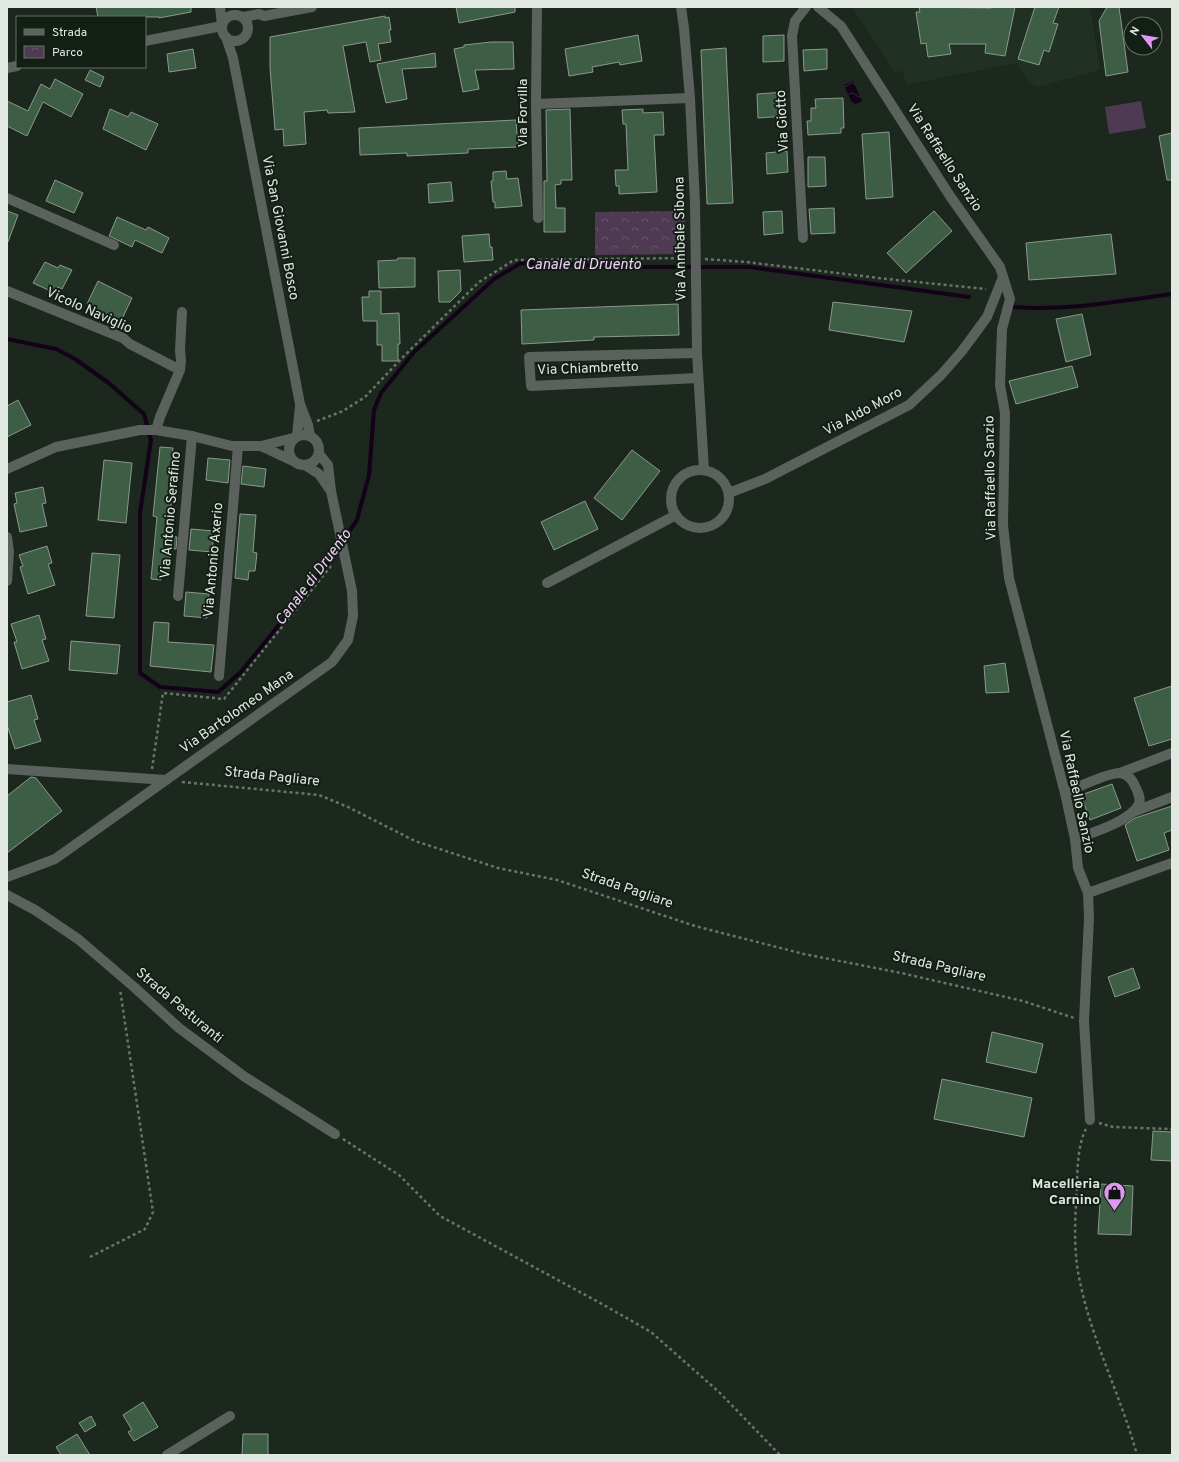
<svg xmlns="http://www.w3.org/2000/svg" width="1179" height="1462" font-family="Overpass,sans-serif">
<style>
.built{fill:#203123}
.park{fill:url(#park-crowns)}
.pitch{fill:#4f3a54}
.water{fill:url(#water-waves)}
.lines{fill:none;stroke-linecap:round;stroke-linejoin:round}
.stream{stroke:#130218;stroke-width:4}
.building{fill:#3d5d44;stroke:#8b998d}
.path{stroke:#6a746c;stroke-width:2.5;stroke-dasharray:3 3;stroke-linecap:butt}
.minor{stroke:#5b615c;stroke-width:10}
.labels{text-anchor:middle;dominant-baseline:central;stroke-width:4;stroke-linejoin:round;paint-order:stroke}
.street-label{font-size:14px;fill:#e1e8e2;stroke:#131e15}
.poi-label{font-size:14px;font-weight:bold;fill:#e1e8e2;stroke:#131e15;text-anchor:end}
.water-label{font-size:15px;font-style:italic;fill:#f3d1fb;stroke:#131e15}
</style>
<defs>
<pattern id="park-crowns" width="20" height="18" patternUnits="userSpaceOnUse"><rect width="20" height="18" fill="#4f3a54"/><path d="M2 6a3 3 0 1 1 6 0M12 15a3 3 0 1 1 6 0" fill="none" stroke="#68566c"/></pattern>
<pattern id="water-waves" width="16" height="10" patternUnits="userSpaceOnUse"><rect width="16" height="10" fill="#130218"/><path d="M0 5q4-4 8 0t8 0" fill="none" stroke="#352739"/></pattern>
</defs>
<rect width="100%" height="100%" fill="#1c271e"/>
<!-- built -->
<polygon class="built" points="852,7 1090,7 1100,70 1037,87 1028,81 1017,63 906,85 903,71 895,72"/>
<!-- park -->
<polygon class="park" points="685,211 686,254 595,255 595,212"/>
<!-- pitch -->
<polygon class="pitch" points="1141,101 1146,128 1109,134 1105,107"/>
<!-- water -->
<polygon class="water" points="853,81 862,101 853,105 844,85"/>
<g class="lines">
<!-- stream -->
<g class="stream">
<path d="M1014,307c53,4 106,-6 158,-13"/>
<polyline points="7,339 56,349 75,359 110,384 144,414 151,440 140,513 140,673 160,687 218,692 241,672 320,574 357,520 369,475 374,410 381,393 414,352 494,279 521,263 636,267 749,267 969,297"/>
</g>
</g>
<!-- building -->
<g class="building">
<polygon points="96,7 191,7 191,12 159,18 159,17 98,17"/>
<polygon points="456,7 515,7 515,12 459,23"/>
<polygon points="919,7 991,8 991,7 1015,7 1005,56 985,53 986,44 949,44 951,54 928,57 926,43 921,44 916,12 920,12"/>
<polygon points="1035,7 1059,7 1053,23 1058,24 1049,52 1044,50 1039,65 1018,59"/>
<polygon points="1107,7 1119,7 1128,72 1106,76 1099,21"/>
<polygon points="385,16 385,18 389,17 391,30 389,30 391,42 378,44 381,60 370,62 366,42 343,46 355,112 328,113 327,110 304,112 306,144 284,146 283,129 275,130 270,68 270,37"/>
<polygon points="638,35 642,61 620,65 619,62 592,67 593,72 569,76 565,49"/>
<polygon points="784,35 784,61 763,62 763,36"/>
<polygon points="491,42 513,42 514,69 475,70 479,89 463,92 454,49 464,47 464,45"/>
<polygon points="726,48 733,203 707,204 701,50"/>
<polygon points="193,49 196,68 169,72 167,54"/>
<polygon points="827,49 827,69 804,71 803,50"/>
<polygon points="435,53 436,67 402,69 407,99 386,103 377,64"/>
<polygon points="90,70 104,77 100,87 85,80"/>
<polygon points="55,79 83,94 71,117 43,102 27,136 7,126 7,101 28,111 41,84 50,89"/>
<polygon points="785,92 786,116 758,118 757,94"/>
<polygon points="843,98 844,128 841,128 841,133 808,135 807,121 811,121 811,108 816,108 815,99"/>
<polygon points="110,109 128,117 131,112 158,124 146,150 103,129"/>
<polygon points="570,109 572,180 561,180 561,184 555,185 556,208 565,208 565,232 544,232 544,181 547,181 546,110"/>
<polygon points="643,109 643,113 663,112 664,135 654,135 657,192 619,194 619,186 616,186 615,170 628,170 626,124 623,124 622,110"/>
<polygon points="516,120 518,147 468,149 468,153 407,156 407,153 360,155 359,128"/>
<polygon points="889,132 893,197 866,199 862,134"/>
<polygon points="1172,133 1172,180 1167,180 1159,136"/>
<polygon points="787,151 788,172 767,174 766,153"/>
<polygon points="808,157 825,157 826,186 808,187"/>
<polygon points="506,171 507,179 518,178 522,206 495,208 495,202 493,202 491,181 493,181 493,172"/>
<polygon points="55,180 83,193 74,213 46,201"/>
<polygon points="451,182 453,201 429,203 428,184"/>
<polygon points="834,208 835,233 811,234 809,209"/>
<polygon points="7,211 18,215 8,242 7,242"/>
<polygon points="782,211 783,233 764,235 763,212"/>
<polygon points="934,211 952,231 906,273 887,253"/>
<polygon points="117,217 146,230 148,227 169,238 162,253 135,240 132,247 109,236"/>
<polygon points="489,234 490,247 492,247 493,260 464,262 462,236"/>
<polygon points="1111,234 1116,274 1029,280 1026,243"/>
<polygon points="398,258 415,258 415,287 379,288 378,261 397,260"/>
<polygon points="45,262 58,268 60,265 72,270 62,289 58,287 55,293 33,283"/>
<polygon points="460,270 461,291 450,302 439,302 438,271"/>
<polygon points="98,281 132,298 121,321 87,304"/>
<polygon points="369,291 381,291 381,314 399,313 400,344 398,344 398,361 382,361 382,345 377,345 377,321 363,321 362,297 369,297"/>
<polygon points="833,302 912,311 904,342 829,330"/>
<polygon points="678,304 679,335 594,337 594,340 522,344 521,310"/>
<polygon points="1082,314 1091,355 1066,362 1056,319"/>
<polygon points="1072,366 1078,387 1016,404 1009,381"/>
<polygon points="18,400 31,425 7,437 7,406"/>
<polygon points="160,447 173,448 170,476 174,476 168,536 177,537 176,549 171,548 168,574 161,574 161,580 151,579 157,517 153,516"/>
<polygon points="632,450 660,471 622,520 594,498"/>
<polygon points="208,458 230,460 228,483 206,480"/>
<polygon points="104,460 132,463 126,523 98,520"/>
<polygon points="243,466 266,469 264,487 241,484"/>
<polygon points="43,487 46,503 42,504 47,526 20,532 14,504 17,503 15,493"/>
<polygon points="585,501 598,529 554,550 541,522"/>
<polygon points="240,514 256,515 253,552 257,553 255,571 249,571 248,580 235,578"/>
<polygon points="191,529 214,531 212,552 189,550"/>
<polygon points="47,546 52,563 48,564 55,585 28,594 20,567 23,566 19,555"/>
<polygon points="92,553 120,555 114,618 86,616"/>
<polygon points="186,592 209,594 207,618 184,616"/>
<polygon points="39,615 46,639 42,640 49,661 22,669 14,642 17,642 11,624"/>
<polygon points="154,622 169,623 168,642 214,645 211,672 150,666"/>
<polygon points="71,641 120,645 117,674 69,670"/>
<polygon points="1005,663 1009,692 986,693 984,666"/>
<polygon points="1172,686 1172,739 1149,746 1134,698"/>
<polygon points="31,695 38,719 34,720 41,741 15,749 7,725 7,702"/>
<polygon points="31,777 36,778 62,811 7,853 7,796"/>
<polygon points="1112,784 1121,808 1090,820 1081,795"/>
<polygon points="1172,806 1172,830 1164,833 1169,850 1137,861 1125,825 1135,818"/>
<polygon points="1133,968 1140,988 1115,997 1108,977"/>
<polygon points="992,1032 1043,1044 1036,1073 986,1062"/>
<polygon points="942,1079 1032,1098 1024,1137 934,1119"/>
<polygon points="1153,1131 1172,1132 1172,1161 1151,1160"/>
<polygon points="1101,1184 1133,1186 1131,1235 1098,1234"/>
<polygon points="143,1402 158,1427 134,1441 128,1432 132,1430 123,1415"/>
<polygon points="91,1416 96,1425 85,1432 79,1423"/>
<polygon points="77,1434 90,1455 61,1455 56,1447"/>
<polygon points="243,1434 268,1434 268,1455 242,1455"/>
</g>
<g class="lines">
<!-- path -->
<g class="path">
<polyline points="705,259 746,262 887,279 986,289"/>
<polyline points="317,421 343,411 365,397 402,358 479,282 514,260 686,258"/>
<polyline points="152,769 163,693 224,699 331,566"/>
<polyline points="182,782 319,795 348,807 415,841 498,868 557,880 695,926 804,954 901,973 1023,1001 1074,1018"/>
<polyline points="1099,1123 1113,1127 1172,1129"/>
<path d="M1086,1129c-8,14 -9,42 -9,59 -2,32 -4,63 3,94 12,59 41,114 57,173"/>
<polyline points="343,1139 399,1175 440,1216 602,1304 651,1332 719,1392 780,1455"/>
<polyline points="90,1257 145,1229 153,1212 120,989"/>
</g>
<!-- minor -->
<g class="minor">
<polyline points="220,7 222,25"/>
<polyline points="537,7 536,104 538,218"/>
<polyline points="681,7 684,28 690,98 695,203 697,353 704,470"/>
<polyline points="818,7 841,26 950,196 1000,267 1010,299 1002,329 1000,385 1005,413 1003,525 1009,578 1065,793 1075,839 1078,868 1088,893 1089,918 1084,1021 1090,1120"/>
<circle cx="235" cy="28" r="13"/>
<polyline points="243,17 259,14 264,16 312,7"/>
<polyline points="226,37 233,58 300,404 308,425 310,436"/>
<polyline points="145,41 222,26"/>
<polyline points="7,68 17,66"/>
<polyline points="536,104 690,98"/>
<polyline points="7,198 114,245"/>
<polyline points="803,238 792,36 795,21 806,7"/>
<polyline points="7,291 123,338 130,344 180,370"/>
<polyline points="697,353 529,357 531,386 698,378"/>
<polyline points="156,430 160,417 180,370 181,361 180,350 182,312"/>
<circle cx="304" cy="450" r="15"/>
<polyline points="297,436 300,406"/>
<polyline points="261,446 293,461"/>
<polyline points="305,465 319,474 330,490"/>
<polyline points="7,469 56,447 140,430 156,430 192,436 232,446 261,446 293,438"/>
<circle cx="700" cy="499" r="29"/>
<polyline points="729,493 765,479 909,405 941,375 962,351 987,317 1003,277"/>
<polyline points="7,537 9,552 7,581"/>
<polyline points="547,583 676,515"/>
<polyline points="178,596 192,436"/>
<polyline points="219,676 238,446"/>
<polyline points="7,769 166,780"/>
<polyline points="1120,773 1172,753"/>
<path d="M1065,793c13,-6 42,-20 55,-20 8,1 12,6 15,13 3,6 6,12 4,18 -8,17 -47,29 -64,35"/>
<polyline points="1133,812 1172,797"/>
<polyline points="7,877 55,859 332,662 348,640 353,616 352,591 331,491 328,465 319,454"/>
<polyline points="1088,893 1172,863"/>
<polyline points="7,895 35,910 78,939 134,987 179,1028 245,1077 335,1134"/>
<polyline points="167,1455 230,1416"/>
</g>
</g>
<!-- icons -->
<defs>
<symbol id="shop-pin" viewBox="-11 -11 22 30"><path d="M0 17L-7.5 6A9.5 9.5 0 1 1 7.5 6Z" fill="#df98f1" stroke="#131e15"/><path d="M-5-2.5h2.3a2.7 3.5 0 0 1 5.4 0H5L5.5 6h-11ZM-1.5-2.5h3a1.5 2.3 0 0 0-3 0Z" fill="#111"/></symbol>
</defs>
<g fill-rule="evenodd">
<use href="#shop-pin" x="1102" y="1180" width="25" height="34"/>
</g>
<g class="labels">
<!-- street labels -->
<g class="street-label">
<text transform="translate(523 113) rotate(-90)">Via Forvilla</text>
<text transform="translate(783 121) rotate(-93)">Via Giotto</text>
<text transform="translate(944 158) rotate(57)">Via Raffaello Sanzio</text>
<text transform="translate(280 228) rotate(79)">Via San Giovanni Bosco</text>
<text transform="translate(681 239) rotate(-91)">Via Annibale Sibona</text>
<text transform="translate(89 311) rotate(24)">Vicolo Naviglio</text>
<text transform="translate(588 369) rotate(-2)">Via Chiambretto</text>
<text transform="translate(863 412) rotate(-28)">Via Aldo Moro</text>
<text transform="translate(991 478) rotate(-91)">Via Raffaello Sanzio</text>
<text transform="translate(171 515) rotate(-85)">Via Antonio Serafino</text>
<text transform="translate(214 560) rotate(-85)">Via Antonio Axerio</text>
<text transform="translate(237 712) rotate(-35)">Via Bartolomeo Mana</text>
<text transform="translate(272 777) rotate(6)">Strada Pagliare</text>
<text transform="translate(1076 792) rotate(78)">Via Raffaello Sanzio</text>
<text transform="translate(627 889) rotate(19)">Strada Pagliare</text>
<text transform="translate(939 967) rotate(13)">Strada Pagliare</text>
<text transform="translate(179 1006) rotate(40)">Strada Pasturanti</text>
</g>
<!-- poi labels -->
<g class="poi-label">
<text x="1100" y="1184">Macelleria<tspan x="1100" dy="16">Carnino</tspan></text>
</g>
<!-- water labels -->
<g class="water-label">
<text x="583" y="265">Canale di Druento</text>
<text transform="translate(314 578) rotate(-53)">Canale di Druento</text>
</g>
</g>
<!-- border -->
<rect width="1179" height="1462" fill="none" stroke="#e1e8e2" stroke-width="16"/>
<!-- legend -->
<rect x="16" y="16" width="130" height="52" fill="#131e15" stroke="#656f67"/>
<rect x="24" y="29" width="20" height="6" fill="#5b615c" stroke="#656f67"/>
<text x="52" y="36" font-size="12" fill="#e1e8e2">Strada</text>
<rect x="24" y="46" width="20" height="12" fill="url(#park-crowns)" stroke="#656f67"/>
<text x="52" y="56" font-size="12" fill="#e1e8e2">Parco</text>
<!-- north arrow -->
<g transform="translate(1143 36) rotate(301)"><circle r="19" fill="#131e15" stroke="#656f67"/>
<path d="M0-3L7 15L0 10L-7 15Z" fill="#df98f1"/>
<text y="-6" font-size="11" font-weight="bold" text-anchor="middle" fill="#e1e8e2">N</text>
</g>
</svg>
